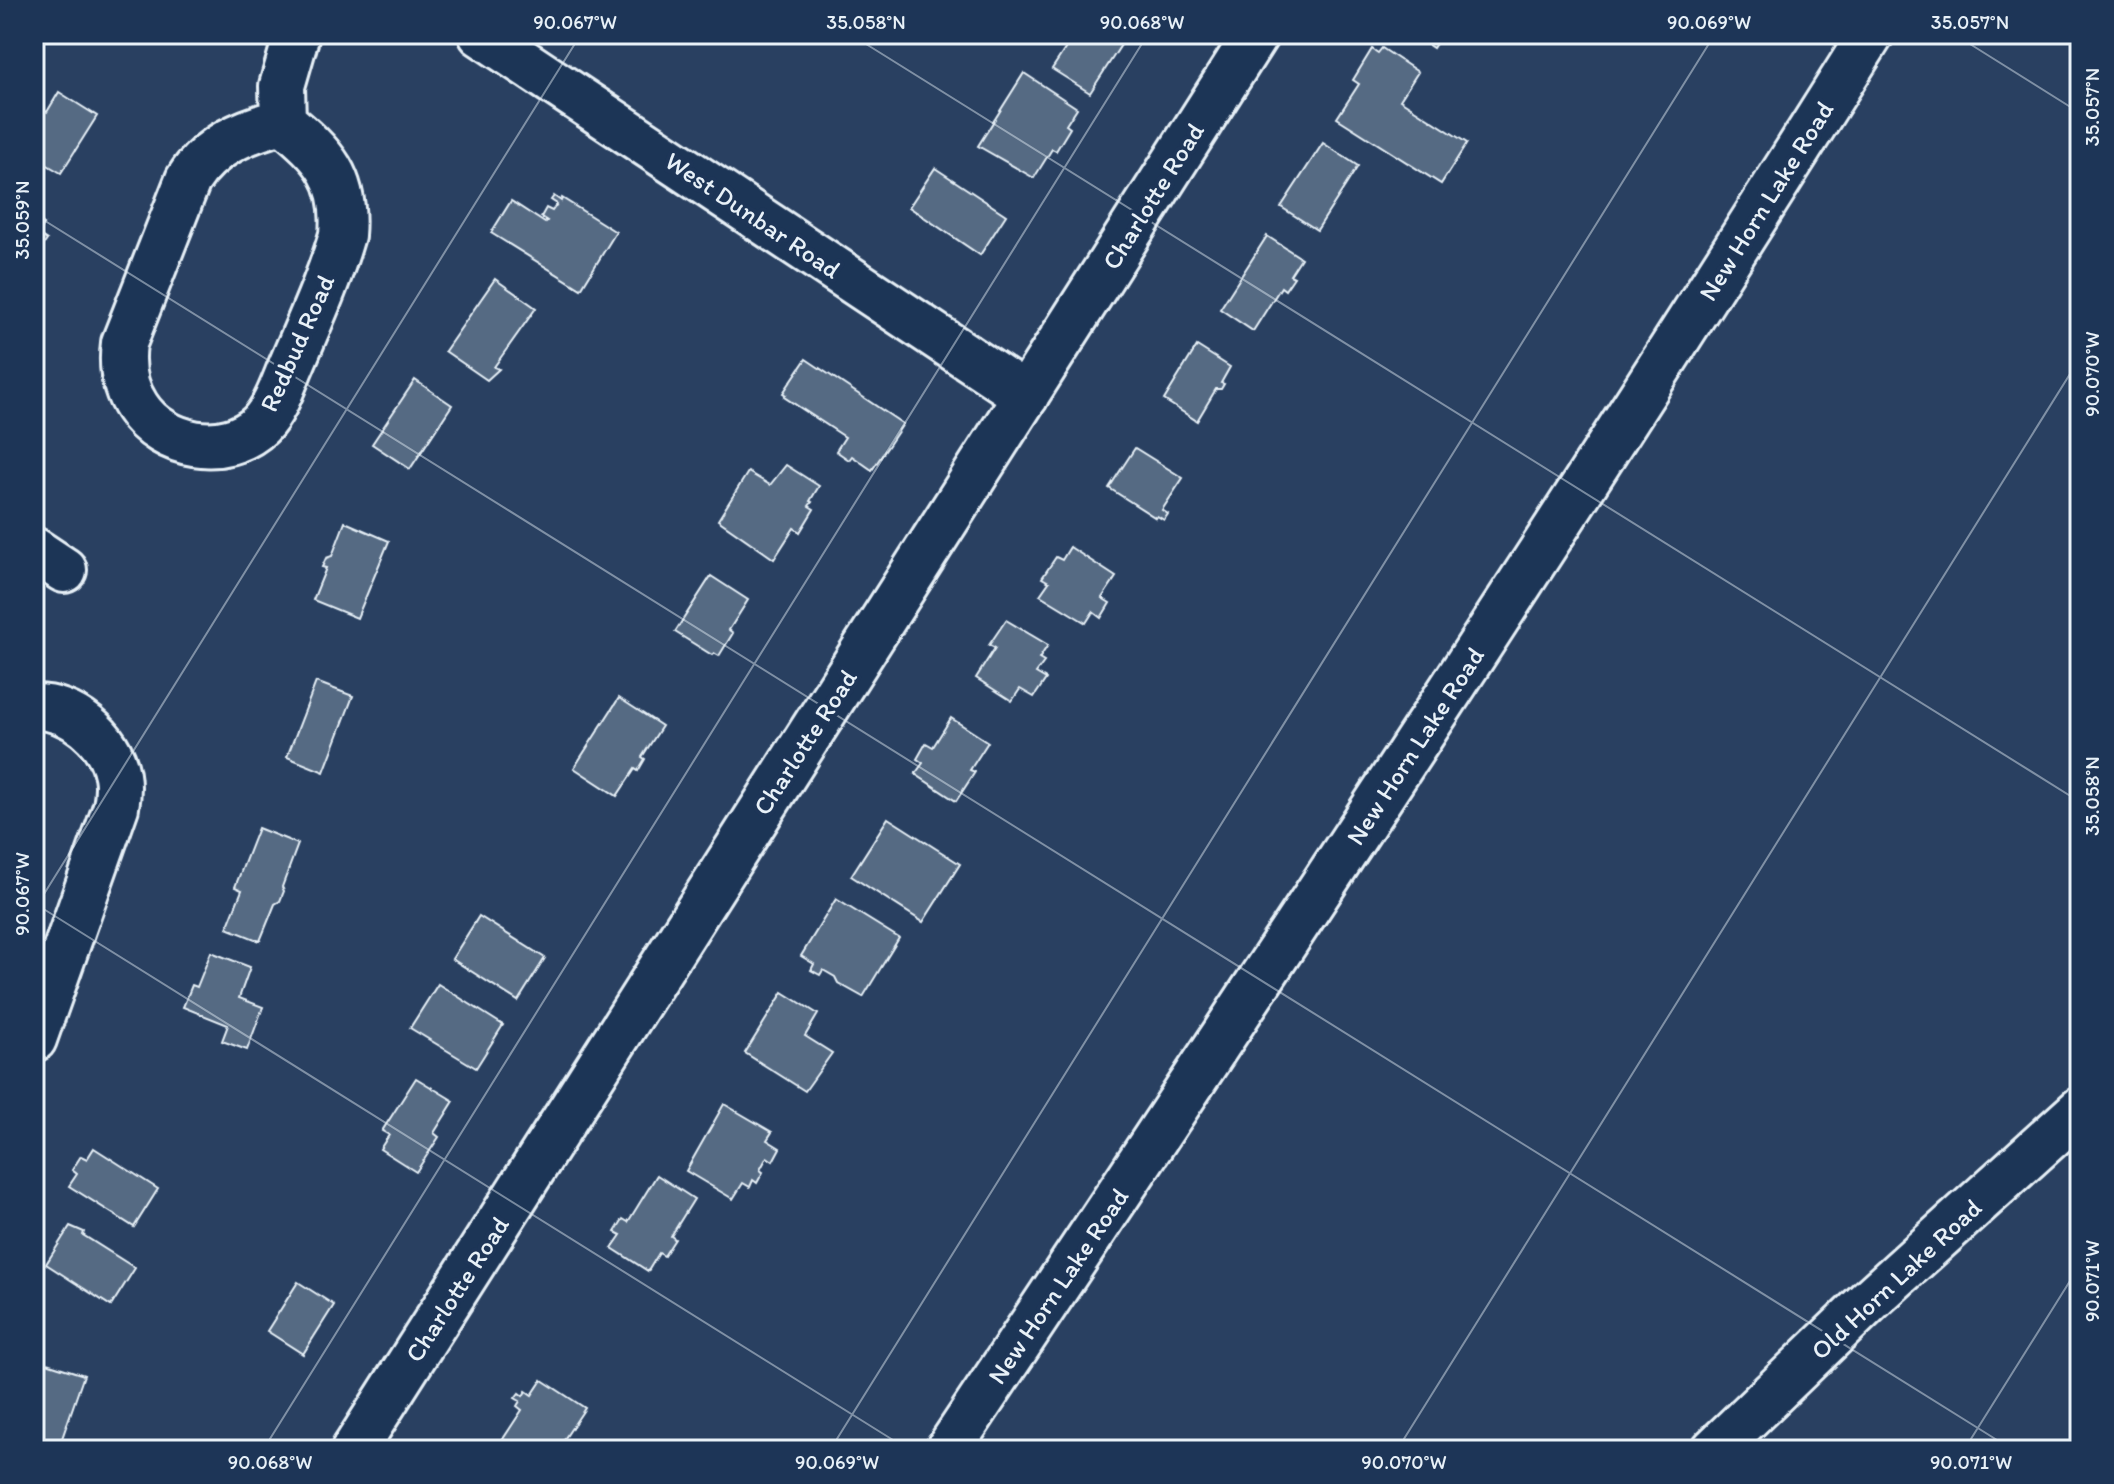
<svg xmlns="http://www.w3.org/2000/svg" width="2114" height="1484" font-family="Itim,sans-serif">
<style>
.building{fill:#556a83;stroke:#e8f1f8;stroke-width:2}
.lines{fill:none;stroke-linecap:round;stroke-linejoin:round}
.minor-casing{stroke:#e8f1f8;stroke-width:50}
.major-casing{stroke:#e8f1f8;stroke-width:50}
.minor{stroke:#1d3557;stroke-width:44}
.major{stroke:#1d3557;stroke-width:44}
.ticks{fill:none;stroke:#e8f1f8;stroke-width:2;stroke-opacity:0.45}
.labels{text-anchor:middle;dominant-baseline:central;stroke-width:8;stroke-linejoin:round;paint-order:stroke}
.street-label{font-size:26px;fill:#e8f1f8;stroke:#1d3557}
.neatline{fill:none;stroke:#e8f1f8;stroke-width:3}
.ticks-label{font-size:20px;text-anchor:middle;fill:#e8f1f8}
</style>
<rect width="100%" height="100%" fill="#294061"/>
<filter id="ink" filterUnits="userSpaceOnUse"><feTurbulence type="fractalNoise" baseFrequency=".0125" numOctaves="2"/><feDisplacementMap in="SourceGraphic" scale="16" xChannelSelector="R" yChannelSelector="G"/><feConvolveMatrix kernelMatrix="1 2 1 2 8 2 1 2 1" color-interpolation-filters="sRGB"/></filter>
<g filter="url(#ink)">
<!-- building -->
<g class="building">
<polygon points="1075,34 1128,34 1090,93 1052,69"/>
<polygon points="1412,34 1442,34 1433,48"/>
<polygon points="1382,48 1418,72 1400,100 1467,143 1441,184 1337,118 1359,84 1353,80 1372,49 1378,53"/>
<polygon points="1024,73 1077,108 1066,125 1070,128 1056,151 1052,149 1034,178 978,146"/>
<polygon points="59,92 97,116 61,173 34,157 34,131 37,127 34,122 42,109 47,112"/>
<polygon points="1323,143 1358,166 1317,230 1281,207"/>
<polygon points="935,168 1006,215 980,255 909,207"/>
<polygon points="554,196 561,201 562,198 616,232 581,289 491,233 511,201 545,223 547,221 541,217 546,208 552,211 557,204 551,200"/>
<polygon points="34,217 44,224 38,234 47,240 34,259"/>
<polygon points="1267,236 1301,258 1290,275 1294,277 1285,290 1281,287 1253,331 1220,309"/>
<polygon points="495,279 536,308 494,367 499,369 487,380 445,351"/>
<polygon points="1197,346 1230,367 1221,383 1224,384 1221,389 1216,389 1197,421 1164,400"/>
<polygon points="806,359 903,424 872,470 852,456 849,460 836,451 845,437 784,397 786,395 783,393"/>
<polygon points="415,380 452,405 410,469 372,444"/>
<polygon points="1135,448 1183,478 1162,510 1168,514 1164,520 1157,516 1156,518 1109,488"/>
<polygon points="786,465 819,486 810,501 812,502 809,506 814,509 800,532 794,528 774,559 718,520 748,472 770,485"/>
<polygon points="345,522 389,541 357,618 313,600 326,568 322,567 326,558 332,556"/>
<polygon points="1070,547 1116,577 1102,598 1110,603 1101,618 1093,612 1086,623 1040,595 1049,582 1042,578 1056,557 1062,560"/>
<polygon points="711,576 748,600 729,630 733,633 719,656 714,653 712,655 675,632"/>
<polygon points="1006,620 1048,645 1039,659 1044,662 1036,673 1046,679 1034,697 1020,689 1012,701 976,678 995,648 989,645"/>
<polygon points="316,682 353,696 324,772 287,757"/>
<polygon points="619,698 662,726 642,757 645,759 638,771 635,769 617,796 574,768"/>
<polygon points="951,718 988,742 970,770 975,772 956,801 915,774 923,763 917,759 926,743 933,747"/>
<polygon points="888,818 960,864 923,922 851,876"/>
<polygon points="258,828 298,844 282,887 284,891 280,901 275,904 260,941 227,928 242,890 235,887"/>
<polygon points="836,899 899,938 863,997 838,983 835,977 823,970 820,975 811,970 814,964 801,956"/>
<polygon points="479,916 545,958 518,1001 452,959"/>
<polygon points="211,952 250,967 239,998 263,1007 247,1050 222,1041 228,1025 183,1007 192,985 197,987"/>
<polygon points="438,984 503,1025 476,1068 410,1028"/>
<polygon points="783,992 818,1014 805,1036 832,1053 805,1091 745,1053"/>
<polygon points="416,1078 454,1101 434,1133 439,1137 416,1172 380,1149 389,1135 382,1131"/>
<polygon points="724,1104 772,1132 767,1140 780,1148 773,1161 767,1157 760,1170 763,1172 757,1183 753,1180 750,1187 743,1183 733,1199 686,1171"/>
<polygon points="94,1148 158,1189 134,1227 69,1186 77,1174 72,1170 81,1156 87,1159"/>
<polygon points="657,1175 694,1199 671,1236 675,1239 664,1256 659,1253 648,1271 612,1248 621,1235 615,1232 623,1219 628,1222"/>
<polygon points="70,1226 84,1232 83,1235 135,1268 111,1306 46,1264"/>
<polygon points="298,1282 334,1305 303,1354 267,1331"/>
<polygon points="34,1359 84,1375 58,1450 34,1450"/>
<polygon points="542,1380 585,1408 557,1450 519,1450 503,1439 522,1410 517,1406 520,1401 515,1398 519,1393 523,1396 526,1391 532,1395"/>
</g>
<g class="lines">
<defs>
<g id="minor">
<polyline points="481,34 1026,396"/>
<path d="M283,121c-39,10 -73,24 -95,59l-64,163c-3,23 0,45 13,64 26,40 88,51 123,18 15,-15 23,-40 31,-59 18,-43 38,-86 51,-131 5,-57 -18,-80 -59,-114l-1,-35 15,-52"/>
<polyline points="34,550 64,570"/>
<path d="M34,707c37,-1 76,30 83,68 2,11 1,21 -1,32l-82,232"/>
<polyline points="354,1450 1256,34"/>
<polyline points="1714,1450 1871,1299 2080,1110"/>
</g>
<path id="major" d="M948,1450c313,-469 624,-939 923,-1416"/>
</defs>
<!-- minor casing -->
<use href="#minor" class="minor-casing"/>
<!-- major casing -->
<use href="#major" class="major-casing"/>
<!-- minor -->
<use href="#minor" class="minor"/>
<!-- major -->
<use href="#major" class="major"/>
</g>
</g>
<!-- ticks -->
<path class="ticks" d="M850,34l1230,768M1954,34l126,79M34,214l1979,1236M34,903l875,547M34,910l547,-876M263,1450l885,-1416M830,1450l885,-1416M1397,1450l683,-1092M1964,1450l116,-185"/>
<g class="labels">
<!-- street labels -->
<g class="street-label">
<text transform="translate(1153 196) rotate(-58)">Charlotte Road</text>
<text transform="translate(1766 201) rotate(-58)">New Horn Lake Road</text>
<text transform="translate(753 215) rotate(34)">West Dunbar Road</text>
<text transform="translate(297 343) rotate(-66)">Redbud Road</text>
<text transform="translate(805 742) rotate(-57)">Charlotte Road</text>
<text transform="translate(1415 746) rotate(-57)">New Horn Lake Road</text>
<text transform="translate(1896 1279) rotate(-43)">Old Horn Lake Road</text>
<text transform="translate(1058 1286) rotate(-56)">New Horn Lake Road</text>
<text transform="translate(457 1289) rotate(-57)">Charlotte Road</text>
</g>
</g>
<!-- margin -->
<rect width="2114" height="1484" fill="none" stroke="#1d3557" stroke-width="88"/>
<rect x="44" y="44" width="2026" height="1396" class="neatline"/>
<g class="ticks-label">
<text x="575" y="29">90.067°W</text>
<text x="866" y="29">35.058°N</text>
<text x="1142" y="29">90.068°W</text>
<text x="1709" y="29">90.069°W</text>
<text x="1970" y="29">35.057°N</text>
<text transform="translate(2092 107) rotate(-90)" y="7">35.057°N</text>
<text transform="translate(22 220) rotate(-90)" y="7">35.059°N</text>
<text transform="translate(2092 374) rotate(-90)" y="7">90.070°W</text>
<text transform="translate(2092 796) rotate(-90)" y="7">35.058°N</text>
<text transform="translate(22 894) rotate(-90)" y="7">90.067°W</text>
<text transform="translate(2092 1281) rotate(-90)" y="7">90.071°W</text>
<text x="270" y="1469">90.068°W</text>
<text x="837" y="1469">90.069°W</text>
<text x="1404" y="1469">90.070°W</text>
<text x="1971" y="1469">90.071°W</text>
</g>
</svg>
